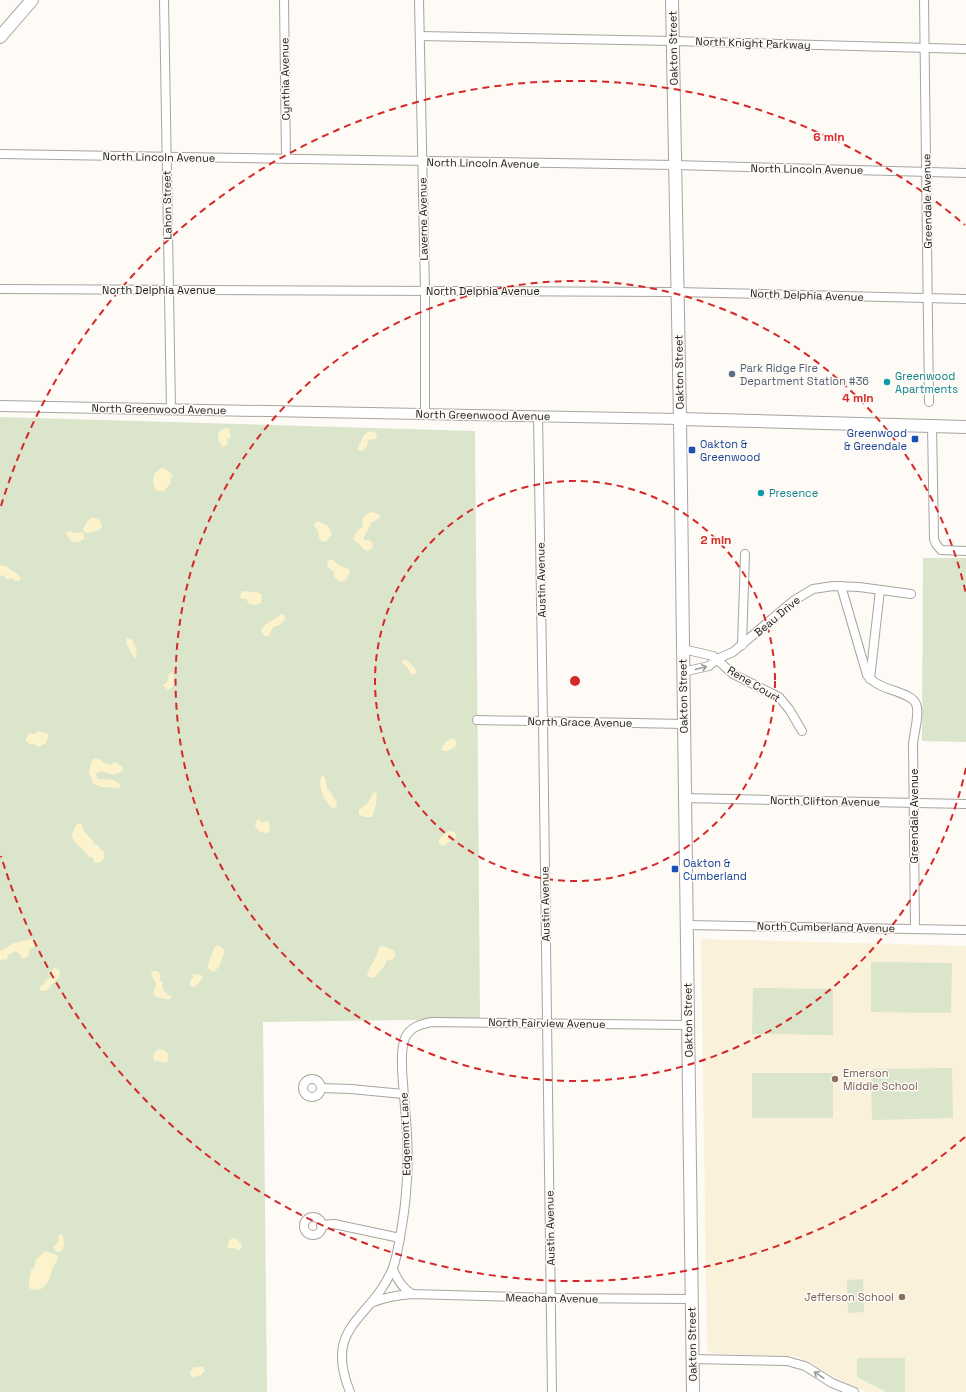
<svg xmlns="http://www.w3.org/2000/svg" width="966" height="1392" font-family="'Space Grotesk',sans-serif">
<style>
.education{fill:#faf1db}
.green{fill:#dae5cb}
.sand{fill:#fcf2cc}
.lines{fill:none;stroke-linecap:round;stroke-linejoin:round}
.minor-casing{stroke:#a7a5a0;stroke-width:10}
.tertiary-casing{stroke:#a7a5a0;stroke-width:12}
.secondary-casing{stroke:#a7a5a0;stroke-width:14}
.minor{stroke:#fff;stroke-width:8}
.tertiary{stroke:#fff;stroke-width:10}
.secondary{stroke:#fff;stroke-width:12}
.oneway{stroke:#9b9b9a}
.ring{fill:none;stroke:#d62828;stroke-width:2;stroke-dasharray:7 5}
.service-dot{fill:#5c6f8a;stroke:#fefbf6;stroke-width:1.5}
.culture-dot{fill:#0f9aa8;stroke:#fefbf6;stroke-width:1.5}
.transit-dot{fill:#1a4fb4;stroke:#fefbf6;stroke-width:1.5}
.education-dot{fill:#8d6e63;stroke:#fefbf6;stroke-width:1.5}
.labels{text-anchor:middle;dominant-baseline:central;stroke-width:3;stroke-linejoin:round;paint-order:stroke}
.street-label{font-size:11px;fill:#20201e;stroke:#fefbf6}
.service-label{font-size:11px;fill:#4e5e75;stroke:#fefbf6;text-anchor:start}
.culture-label{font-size:11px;fill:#0d838f;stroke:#fefbf6;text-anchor:start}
.transit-label{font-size:11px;fill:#164399;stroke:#fefbf6;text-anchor:start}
.education-label{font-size:11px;fill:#785e54;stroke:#fefbf6;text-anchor:start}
.centre{fill:#d62828;stroke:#fefbf6;stroke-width:2}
.ring-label{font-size:12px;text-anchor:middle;font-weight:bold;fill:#d62828;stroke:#fefbf6;stroke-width:3;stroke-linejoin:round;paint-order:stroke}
</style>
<rect width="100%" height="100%" fill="#fefbf6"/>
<!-- education -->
<polygon class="education" points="701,939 966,946 966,1392 866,1392 838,1379 800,1357 789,1356 718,1354 712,1353 707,1350"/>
<!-- green -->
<g class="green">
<polygon points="0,417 475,431 480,1019 263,1022 267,1392 0,1392"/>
<polygon points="923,558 966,558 966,742 922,741"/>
<polygon points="871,962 952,963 951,1013 871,1012"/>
<polygon points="753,988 833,989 833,1035 752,1034"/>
<polygon points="952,1068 953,1118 872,1120 871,1069"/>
<rect x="752" y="1073" width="81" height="45"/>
<polygon points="863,1279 864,1312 848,1313 847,1280"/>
<polygon points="857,1358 905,1358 905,1392 887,1392 857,1377"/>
</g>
<!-- sand -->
<g class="sand">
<path d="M225,428l5,1 -1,3 2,3 -1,3h-3l1,6 -5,3c-3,-2 -7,-11 -4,-15 2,-2 4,-2 6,-4z"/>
<polygon points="374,431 377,435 376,439 368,440 367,446 364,450 360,451 357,449 364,435 368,432"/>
<path d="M162,468c5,1 9,4 11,9l-3,2 1,4 -7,8h-6l-3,-2c-3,-9 -3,-17 7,-21z"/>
<polygon points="371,512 379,514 380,517 378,519 372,522 364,537 364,540 369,540 372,542 373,547 370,550 366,551 353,539 357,531 363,526 362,521 365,515"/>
<path d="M92,517l8,3 2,7c-3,4 -12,6 -17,6l-2,-3c1,-4 3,-5 4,-8z"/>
<polygon points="317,521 328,526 332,534 327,541 322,542 319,538 318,531 314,526 315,523"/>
<polygon points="70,531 75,533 81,532 84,535 84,539 78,542 72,542 66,534 67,532"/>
<path d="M331,559l11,8 7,2 1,3 -4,8 -5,2c-5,-2 -8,-5 -7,-10 -5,-3 -7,-5 -7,-11z"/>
<polygon points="0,565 5,566 19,575 20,576 21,580 17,581 11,578 7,580 3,575 0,576"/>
<polygon points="245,591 260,593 262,596 261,603 256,605 249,604 247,601 247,599 244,599 240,598 241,592"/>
<path d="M281,614h2l3,5 -7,6 -6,2 -4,9h-5l-3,-6c6,-10 12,-8 20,-16z"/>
<polygon points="127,638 132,639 137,651 135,651 137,656 136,658 134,658 126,643"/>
<path d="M404,659c4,1 12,9 13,14l-5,2 -6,-9 -4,-3z"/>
<polygon points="172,672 174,677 173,682 176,684 168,690 163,685 167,682 169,674"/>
<polygon points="38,731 49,734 46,743 39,747 33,744 29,744 25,740 27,737 27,735 31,733 34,734"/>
<path d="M451,738l4,1 2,5c-3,4 -8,8 -14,7l-1,-3 3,-6z"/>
<path d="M96,758l3,1 5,4h3l2,2 6,-3 7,4 1,2 -2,4c-3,1 -6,3 -10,2 -6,-1 -7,-4 -14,-1l-1,2 2,4 15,1 6,3 1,3 -1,2 -18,-1 -8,-4 -4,-11 3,-12z"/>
<path d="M323,776l2,2 2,10 10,14 -1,5 -3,2c-8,-6 -15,-22 -12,-32z"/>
<polygon points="374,792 377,794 376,805 372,817 365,817 359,815 359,810 367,804"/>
<polygon points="257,820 260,820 262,823 265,821 269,822 270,828 269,832 266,834 259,831 255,826"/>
<path d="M79,823l3,2 2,6 9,10 1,3 4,1 1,3 5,4v6l-3,4 -6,1 -3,-6h-3c-5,-9 -16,-11 -17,-23l4,-9z"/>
<polygon points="449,831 455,832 456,837 443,846 439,844 439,839"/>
<polygon points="31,939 34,942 35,945 33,948 29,949 29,955 26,958 22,958 20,954 15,951 8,955 7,960 3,959 0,961 0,951 14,943"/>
<polygon points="215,946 220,946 222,948 224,949 225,952 218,968 214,972 210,970 207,967"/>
<path d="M384,946l6,3 4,1 2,5 -3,4 -7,2 -1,4 -10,12 -5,1 -3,-3c2,-10 11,-17 12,-28z"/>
<path d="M55,968l3,1 2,2 -1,6c-3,3 -10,10 -11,13l-7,1 -1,-2 1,-3 2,-1 2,-4 7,-4v-7z"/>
<path d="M153,971h4c4,3 3,5 3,9l3,3 -1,2 1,3v1l4,5 4,2v3c-4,1 -6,0 -10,-1 -11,-1 -7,-7 -5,-14l-4,-8 -1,-3z"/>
<polygon points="194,974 201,975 203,977 197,985 194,987 190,985 190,981 193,978 192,975"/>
<polygon points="162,1048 168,1054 168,1061 166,1063 158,1061 155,1062 153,1058 154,1053 159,1049 162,1050"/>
<path d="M59,1234l3,1c3,6 4,14 -3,17l-3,-1 -3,-4 5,-5z"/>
<path d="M232,1238c5,0 10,5 10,9l-2,3h-3l-3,-2h-6v-6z"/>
<path d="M47,1251l5,3h4l2,4c-1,4 -5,8 -6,12 -2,8 -4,16 -13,20l-9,-1c-3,-7 1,-13 1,-19l4,-3v-6l8,-8z"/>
<polygon points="194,1367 203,1367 205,1371 201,1375 193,1377 191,1376 190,1372"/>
</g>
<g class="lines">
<defs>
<g id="minor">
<polyline points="164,0 171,410"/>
<polyline points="284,0 286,159"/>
<polyline points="419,0 425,291 425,414"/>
<polyline points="924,0 929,402"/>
<polyline points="420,36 673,41 966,49"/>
<polyline points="0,154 675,165 966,173"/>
<polyline points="0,289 677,292 966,299"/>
<polyline points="538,416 543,721 552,1392"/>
<polyline points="932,426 934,539 936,544 941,550 966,551"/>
<path d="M841,586l26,89c11,16 44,16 49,29 4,9 -2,29 -3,40l2,184"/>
<polyline points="742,645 745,554"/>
<polyline points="683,649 713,656 733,674 779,697 789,709 802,731"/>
<polyline points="683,672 709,666 717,659 733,652 793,601 813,589 833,586 859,587 911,594"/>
<polyline points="870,679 880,590"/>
<polyline points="477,720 684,724"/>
<polyline points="684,798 966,804"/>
<polyline points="687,925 966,930"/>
<circle cx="312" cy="1088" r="9"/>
<polyline points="321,1088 351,1089 403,1094"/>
<circle cx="313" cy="1226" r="9"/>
<polyline points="321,1225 334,1224 400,1238"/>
<path d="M393,1269c4,11 9,19 19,25"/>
<path d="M371,1303c14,-6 27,-8 41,-9l139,4 141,1"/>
<polyline points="692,1359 787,1361 805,1366 832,1383 854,1392"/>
<path d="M350,1392c-27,-67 20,-71 42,-122 4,-9 5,-18 7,-27 3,-17 6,-33 7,-51 2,-19 2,-38 1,-57 -1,-23 -4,-44 -5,-67 0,-10 -1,-20 3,-30 5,-11 16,-14 27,-16l255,3"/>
</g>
<polyline id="tertiary" points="0,406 680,419"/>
<g id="secondary">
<polyline points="672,0 680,419 693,1392"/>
<polyline points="0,37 32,0"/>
<polyline points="680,419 966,427"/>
</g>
</defs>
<!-- minor casing -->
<use href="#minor" class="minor-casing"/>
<!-- tertiary casing -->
<use href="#tertiary" class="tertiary-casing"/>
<!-- secondary casing -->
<use href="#secondary" class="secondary-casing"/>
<!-- minor -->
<use href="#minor" class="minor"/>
<!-- tertiary -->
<use href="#tertiary" class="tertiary"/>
<!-- secondary -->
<use href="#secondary" class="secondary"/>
</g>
<!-- one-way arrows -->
<defs><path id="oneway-shaft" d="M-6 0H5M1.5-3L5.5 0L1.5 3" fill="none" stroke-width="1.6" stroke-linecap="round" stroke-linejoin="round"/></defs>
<g class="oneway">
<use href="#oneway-shaft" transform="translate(701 668) rotate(-14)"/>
<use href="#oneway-shaft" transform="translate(819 1375) rotate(-146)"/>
</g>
<!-- distance rings -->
<g class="ring">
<circle cx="575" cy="681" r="200"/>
<path d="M966 768A400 400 0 1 1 966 594"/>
<path d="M965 1137A600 600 0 0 1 1 856M1 506A600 600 0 0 1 965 225"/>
</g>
<!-- markers -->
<circle class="service-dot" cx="732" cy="374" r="4"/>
<g class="culture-dot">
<circle cx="887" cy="382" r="4"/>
<circle cx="761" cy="493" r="4"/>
</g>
<g class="transit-dot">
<rect x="911" y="435" width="8" height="8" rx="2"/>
<rect x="688" y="446" width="8" height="8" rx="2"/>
<rect x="671" y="865" width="8" height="8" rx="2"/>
</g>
<g class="education-dot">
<circle cx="835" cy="1079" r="4"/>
<circle cx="902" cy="1297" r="4"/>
</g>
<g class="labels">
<!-- street labels -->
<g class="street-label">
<text transform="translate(753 43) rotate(2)">North Knight Parkway</text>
<text transform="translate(673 48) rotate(-91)">Oakton Street</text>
<text transform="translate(285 79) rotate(-91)">Cynthia Avenue</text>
<text transform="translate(159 157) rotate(1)">North Lincoln Avenue</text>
<text transform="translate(483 163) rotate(1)">North Lincoln Avenue</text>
<text transform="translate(807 169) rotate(1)">North Lincoln Avenue</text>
<text transform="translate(927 201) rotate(-91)">Greendale Avenue</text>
<text transform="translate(167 205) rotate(-91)">Lahon Street</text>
<text transform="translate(423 219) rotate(-91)">Laverne Avenue</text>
<text x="159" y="290">North Delphia Avenue</text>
<text x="483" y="291">North Delphia Avenue</text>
<text transform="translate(807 295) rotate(2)">North Delphia Avenue</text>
<text transform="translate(679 372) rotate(-91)">Oakton Street</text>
<text transform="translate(159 409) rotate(1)">North Greenwood Avenue</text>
<text transform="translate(483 415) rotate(1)">North Greenwood Avenue</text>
<text transform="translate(541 580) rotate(-91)">Austin Avenue</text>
<text transform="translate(777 616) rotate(-40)">Beau Drive</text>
<text transform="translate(754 684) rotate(31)">Rene Court</text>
<text transform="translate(683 696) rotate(-91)">Oakton Street</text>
<text transform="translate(580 722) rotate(1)">North Grace Avenue</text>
<text transform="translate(825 801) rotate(1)">North Clifton Avenue</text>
<text transform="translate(914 816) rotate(-90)">Greendale Avenue</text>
<text transform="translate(545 904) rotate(-91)">Austin Avenue</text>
<text transform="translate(826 927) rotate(1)">North Cumberland Avenue</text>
<text transform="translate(688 1020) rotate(-91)">Oakton Street</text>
<text transform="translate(547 1023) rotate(1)">North Fairview Avenue</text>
<text transform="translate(405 1134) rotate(-92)">Edgemont Lane</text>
<text transform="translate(550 1228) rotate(-91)">Austin Avenue</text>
<text transform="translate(552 1298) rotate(1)">Meacham Avenue</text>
<text transform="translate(692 1344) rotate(-91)">Oakton Street</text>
</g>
<!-- service labels -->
<g class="service-label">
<text x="740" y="368">Park Ridge Fire<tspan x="740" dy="13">Department Station #36</tspan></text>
</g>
<!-- culture labels -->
<g class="culture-label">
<text x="895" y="376">Greenwood<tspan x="895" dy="13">Apartments</tspan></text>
<text x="769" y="493">Presence</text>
</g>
<!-- transit labels -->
<g class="transit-label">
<text x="907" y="433" text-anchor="end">Greenwood<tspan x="907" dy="13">&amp; Greendale</tspan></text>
<text x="700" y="444">Oakton &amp;<tspan x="700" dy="13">Greenwood</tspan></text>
<text x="683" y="863">Oakton &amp;<tspan x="683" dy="13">Cumberland</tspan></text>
</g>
<!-- education labels -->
<g class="education-label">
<text x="843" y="1073">Emerson<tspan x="843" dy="13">Middle School</tspan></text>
<text x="894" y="1297" text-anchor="end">Jefferson School</text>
</g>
</g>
<circle cx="575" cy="681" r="6" class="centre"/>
<g class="ring-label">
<text x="829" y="141">6 min</text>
<text x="858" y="402">4 min</text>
<text x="716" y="544">2 min</text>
</g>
</svg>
